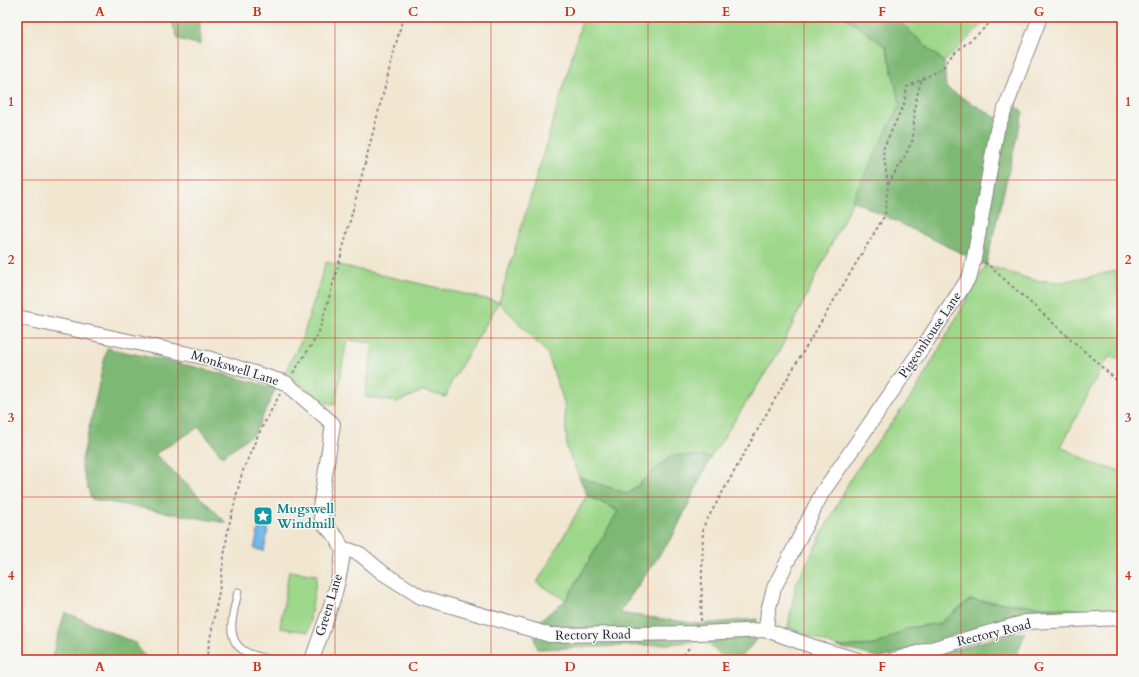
<svg xmlns="http://www.w3.org/2000/svg" width="1139" height="677" font-family="Cardo,serif">
<style>
.green{fill:#9dd789;stroke:#607c62}
.forest{fill:#7eb875;stroke:#506d58}
.water{fill:#70b6e7;stroke:#496c91}
.lines{fill:none;stroke-linecap:round;stroke-linejoin:round}
.service-casing{stroke:#8a8486;stroke-width:9}
.minor-casing{stroke:#8a8486;stroke-width:16}
.path{stroke:#8a8486;stroke-width:2;stroke-dasharray:3 3;stroke-linecap:butt}
.service{stroke:#fff;stroke-width:7}
.minor{stroke:#fff;stroke-width:14}
.grid{fill:none;stroke:#c8321e;stroke-width:1;stroke-opacity:0.55}
.labels{text-anchor:middle;dominant-baseline:central;stroke-width:3;stroke-linejoin:round;paint-order:stroke}
.street-label{font-size:13px;fill:#22223b;stroke:#f6f6f2}
.culture-label{font-size:13px;font-weight:bold;fill:#0d838f;stroke:#f6f6f2;text-anchor:start}
.neatline{fill:none;stroke:#c8321e;stroke-width:1.5}
.grid-label{font-size:13px;text-anchor:middle;font-weight:bold;fill:#c8321e}
</style>
<rect width="100%" height="100%" fill="#f6f6f2"/>
<filter id="ink" filterUnits="userSpaceOnUse"><feTurbulence type="fractalNoise" baseFrequency=".025" numOctaves="2"/><feDisplacementMap in="SourceGraphic" scale="8" xChannelSelector="R" yChannelSelector="G"/><feConvolveMatrix kernelMatrix="1 2 1 2 8 2 1 2 1" color-interpolation-filters="sRGB"/></filter>
<filter id="wash" filterUnits="userSpaceOnUse"><feTurbulence type="fractalNoise" baseFrequency=".012" numOctaves="4" result="noise"/><feDisplacementMap in="SourceGraphic" scale="16" xChannelSelector="R" yChannelSelector="G"/><feGaussianBlur stdDeviation="0.9" result="paint"/><feColorMatrix in="noise" values="0 0 0 0 0 0 0 0 0 0 0 0 0 0 0 0 0 1.4 0 .05"/><feComposite in="paint" operator="in"/></filter>
<g filter="url(#wash)">
<rect width="100%" height="100%" fill="#f1e6d0"/>
<!-- green -->
<g class="green">
<polygon points="583,17 845,17 886,47 900,104 779,352 711,457 672,455 628,494 579,477 567,449 564,402 547,353 499,302 451,383 446,397 423,391 397,402 365,397 373,343 347,340 335,405 321,401 284,373 302,339 326,262 499,302 569,68"/>
<polygon points="894,17 990,17 944,62"/>
<polygon points="986,265 1033,280 1061,282 1122,270 1122,361 1110,357 1104,362 1061,447 1100,466 1122,471 1122,610 1102,612 970,600 940,623 908,628 876,645 837,647 788,627 796,584 852,476 916,390"/>
<polygon points="587,495 618,511 566,600 537,583"/>
<polygon points="289,571 317,575 308,632 280,628"/>
</g>
<!-- forest -->
<g class="forest">
<polygon points="170,17 200,17 200,45 178,39"/>
<polygon points="845,17 894,17 944,62 946,88 997,118 1015,105 1023,112 986,265 852,200 900,104 886,47"/>
<polygon points="107,348 195,367 276,388 255,433 222,456 199,427 155,454 227,523 91,499 81,464"/>
<polygon points="672,455 711,457 674,534 619,613 700,624 757,619 757,638 740,660 725,660 706,641 654,645 537,649 533,626 566,600 618,511 587,495 579,477 628,494"/>
<polygon points="970,600 1102,612 1001,620 882,658 837,647 876,645 908,628 940,623"/>
<polygon points="65,612 135,643 148,660 51,660"/>
<polygon points="1013,633 1025,633 1015,660 917,660"/>
</g>
<!-- water -->
<polygon class="water" points="259,527 268,529 264,551 254,549"/>
</g>
<g filter="url(#ink)">
<g class="lines">
<defs>
<path id="service" d="M238,592c-4,18 -14,46 5,58 8,6 20,8 30,10"/>
<g id="minor">
<polyline points="17,317 207,358 286,383 333,424 320,508 323,523 337,538 343,550"/>
<polyline points="343,550 349,550 360,554 383,573 421,597 550,635 700,633 766,630 823,650 858,660"/>
<polyline points="766,630 768,611 774,588 822,493 929,338 970,276 975,253 997,130 1040,17"/>
<path d="M312,660c12,-36 28,-72 31,-110"/>
<polyline points="893,660 1026,622 1122,618"/>
</g>
</defs>
<!-- service casing -->
<use href="#service" class="service-casing"/>
<!-- minor casing -->
<use href="#minor" class="minor-casing"/>
<!-- path -->
<g class="path">
<polyline points="888,184 902,162 913,139 915,102 922,79"/>
<polyline points="985,262 1122,385"/>
<polyline points="293,373 318,335 338,267 403,17"/>
<polyline points="701,621 703,527 772,404 885,215 888,185 883,149 904,104 907,87 942,69 952,55 979,33 996,17"/>
<polyline points="206,660 219,592 228,529 242,473 258,435 280,394"/>
<polyline points="680,660 691,645"/>
</g>
<!-- service -->
<use href="#service" class="service"/>
<!-- minor -->
<use href="#minor" class="minor"/>
</g>
</g>
<!-- grid -->
<path class="grid" d="M178,17v643M335,17v643M491,17v643M648,17v643M804,17v643M961,17v643M17,180h1105M17,338h1105M17,497h1105"/>
<!-- icons -->
<defs>
<symbol id="sight-square" viewBox="-11 -11 22 22"><rect x="-9" y="-9" width="18" height="18" rx="4" fill="#0f9aa8" stroke="#f6f6f2"/><path d="M0-6L1.8-2.2L6-1.7L2.9 1.2L3.7 5.4L0 3.3L-3.7 5.4L-2.9 1.2L-6-1.7L-1.8-2.2Z" fill="#fff"/></symbol>
</defs>
<g fill-rule="evenodd">
<use href="#sight-square" x="252" y="505" width="22" height="22"/>
</g>
<g class="labels">
<!-- street labels -->
<g class="street-label">
<text transform="translate(930 335) rotate(-56)">Pigeonhouse Lane</text>
<text transform="translate(235 368) rotate(17)">Monkswell Lane</text>
<text transform="translate(329 605) rotate(-73)">Green Lane</text>
<text transform="translate(994 633) rotate(-14)">Rectory Road</text>
<text transform="translate(593 635) rotate(-1)">Rectory Road</text>
</g>
<!-- culture labels -->
<g class="culture-label">
<text x="277" y="509">Mugswell<tspan x="277" dy="15">Windmill</tspan></text>
</g>
</g>
<!-- margin -->
<rect width="1139" height="677" fill="none" stroke="#f6f6f2" stroke-width="44"/>
<rect x="22" y="22" width="1095" height="633" class="neatline"/>
<g class="grid-label">
<text x="100" y="16">A</text>
<text x="257" y="16">B</text>
<text x="413" y="16">C</text>
<text x="570" y="16">D</text>
<text x="726" y="16">E</text>
<text x="882" y="16">F</text>
<text x="1039" y="16">G</text>
<text x="11" y="106">1</text>
<text x="1128" y="106">1</text>
<text x="11" y="264">2</text>
<text x="1128" y="264">2</text>
<text x="11" y="422">3</text>
<text x="1128" y="422">3</text>
<text x="11" y="580">4</text>
<text x="1128" y="580">4</text>
<text x="100" y="671">A</text>
<text x="257" y="671">B</text>
<text x="413" y="671">C</text>
<text x="570" y="671">D</text>
<text x="726" y="671">E</text>
<text x="882" y="671">F</text>
<text x="1039" y="671">G</text>
</g>
</svg>
